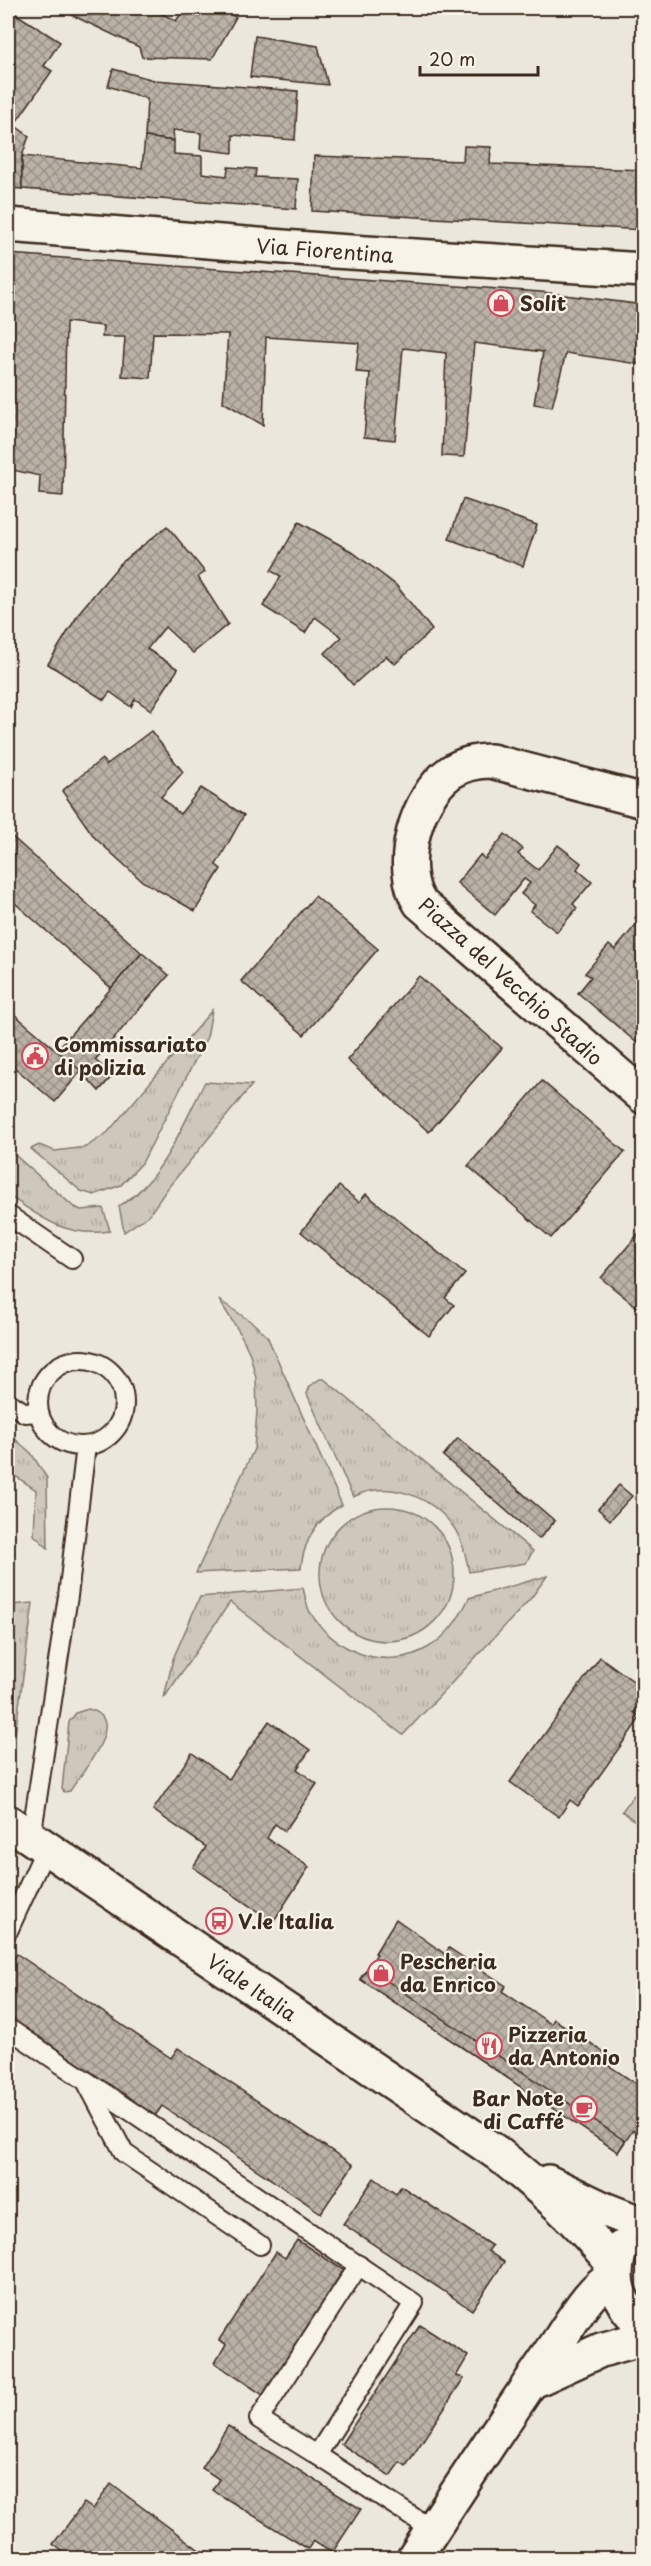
<svg xmlns="http://www.w3.org/2000/svg" width="651" height="2566" font-family="'Playpen Sans',sans-serif">
<style>
.grass{fill:url(#grass-tufts);stroke:#84796d;stroke-width:1.5}
.building{fill:url(#building-cross-hatch);stroke:#3b2a1e;stroke-width:1.5}
.lines{fill:none;stroke-linecap:round;stroke-linejoin:round}
.lane-casing{stroke:#3b2a1e;stroke-width:22}
.street-casing{stroke:#3b2a1e;stroke-width:38}
.secondary-casing{stroke:#3b2a1e;stroke-width:38}
.lane{stroke:#f7f3e8;stroke-width:18}
.street{stroke:#f7f3e8;stroke-width:33}
.secondary{stroke:#f7f3e8;stroke-width:33}
.labels{text-anchor:middle;dominant-baseline:central;stroke-width:4.5;stroke-linejoin:round;paint-order:stroke}
.street-label{font-size:20px;fill:#3b2a1e;stroke:#f7f3e8}
.poi-label{font-size:20px;font-weight:bold;fill:#3b2a1e;stroke:#f7f3e8;text-anchor:start}
</style>
<defs>
<pattern id="grass-tufts" width="24" height="20" patternUnits="userSpaceOnUse" patternTransform="scale(1.5)"><rect width="24" height="20" fill="#cec8bc"/><path d="M3 7l-1-3M5 7V3M7 7l1-3M15 17l-1-3M17 17v-4M19 17l1-3" fill="none" stroke="#b2aca1"/></pattern>
<pattern id="building-cross-hatch" width="8" height="8" patternUnits="userSpaceOnUse" patternTransform="scale(1.5)"><rect width="8" height="8" fill="#bab2a7"/><path d="M0 0l8 8M0 8l8-8" fill="none" stroke="#989187"/></pattern>
</defs>
<rect width="100%" height="100%" fill="#ece7dc"/>
<filter id="ink" filterUnits="userSpaceOnUse"><feTurbulence type="fractalNoise" baseFrequency=".0167" numOctaves="2"/><feDisplacementMap in="SourceGraphic" scale="12" xChannelSelector="R" yChannelSelector="G"/><feConvolveMatrix kernelMatrix="1 2 1 2 8 2 1 2 1" color-interpolation-filters="sRGB"/></filter>
<g filter="url(#ink)">
<!-- grass -->
<g class="grass">
<polygon points="212,1010 207,1037 142,1163 121,1185 94,1195 81,1191 31,1149 39,1145 55,1151 86,1147 108,1132"/>
<path d="M205,1082l47,3 -85,104 -18,26 -25,17 -5,-26c44,-25 63,-81 86,-124z"/>
<path d="M8,1149l65,57 8,4 22,-2 7,23c-43,7 -69,-13 -102,-36z"/>
<path d="M219,1300l34,23 14,13 75,169c-26,14 -38,35 -41,63l-105,5 58,-124 3,-38 -1,-33 -6,-24 -10,-21z"/>
<path d="M320,1379h4l209,172 -7,12 -57,9c-3,-16 -7,-34 -17,-47 -22,-29 -65,-46 -99,-28l-46,-103 3,-8z"/>
<polygon points="8,1433 31,1453 47,1478 48,1548 34,1535 36,1490 8,1471"/>
<circle cx="387" cy="1574" r="67"/>
<path d="M547,1576l-16,22 -128,137 -173,-133 -66,96 9,-39 27,-62 103,-9c2,7 3,16 6,22 23,42 77,63 120,37 19,-11 31,-30 40,-49z"/>
<polygon points="33,1603 15,1735 8,1740 8,1609 10,1605"/>
<path d="M88,1709c43,9 -7,64 -18,82l-6,1 -2,-3 7,-67 7,-9z"/>
<polygon points="643,1783 644,1783 643,1827 622,1811"/>
</g>
<!-- building -->
<g class="building">
<polygon points="57,8 151,8 176,21 185,8 221,8 236,17 212,59 142,57 139,47"/>
<polygon points="16,14 60,42 44,66 52,71 14,125 29,136 22,156 22,189 8,188 8,25"/>
<polygon points="255,36 318,46 328,85 250,77"/>
<polygon points="113,69 154,80 298,91 295,140 233,135 233,153 200,149 201,133 173,130 174,141 145,137 147,99 108,86"/>
<polygon points="145,137 174,141 174,154 202,156 202,173 227,176 228,167 256,169 255,177 298,179 296,209 22,189 22,156 142,168"/>
<polygon points="464,146 491,147 490,164 644,170 644,230 312,211 314,156 463,161"/>
<polygon points="8,254 541,292 644,305 644,365 566,353 552,407 534,404 543,352 474,343 464,457 442,456 446,353 403,348 395,440 364,437 370,373 356,372 359,343 266,337 263,425 223,402 228,334 153,333 150,378 122,376 125,337 102,337 103,326 66,322 63,496 39,494 40,476 8,469"/>
<polygon points="463,499 537,525 523,566 449,539"/>
<polygon points="299,522 351,551 396,585 432,630 395,664 386,656 353,685 325,653 342,637 315,617 305,633 263,606 281,576 271,571"/>
<polygon points="167,526 205,572 198,577 228,624 193,653 165,627 147,649 178,669 151,710 135,699 131,707 110,692 104,700 48,664 81,610 120,564"/>
<polygon points="151,731 183,772 161,797 180,814 201,788 244,815 216,865 221,869 195,911 142,881 95,838 62,791 102,759 106,765"/>
<polygon points="8,833 142,953 111,988 8,897"/>
<polygon points="505,834 523,849 518,854 538,870 558,845 581,863 577,869 592,882 573,904 577,908 557,932 530,911 535,905 521,894 530,883 524,879 495,915 457,883 480,855 485,859"/>
<polygon points="315,896 378,949 304,1035 241,981"/>
<polygon points="644,907 644,1049 578,993 591,977 585,973 609,945 615,950 639,921 635,918"/>
<polygon points="142,953 169,975 95,1060 113,1075 99,1091 81,1071 56,1051"/>
<polygon points="419,976 502,1048 429,1132 347,1060"/>
<polygon points="8,1009 81,1071 55,1102 8,1062"/>
<polygon points="542,1081 625,1152 551,1238 468,1166"/>
<polygon points="339,1186 359,1202 366,1194 465,1274 445,1298 454,1305 429,1336 301,1232"/>
<polygon points="644,1227 644,1313 601,1278"/>
<polygon points="458,1438 555,1521 539,1539 443,1456"/>
<polygon points="619,1485 632,1496 610,1520 598,1509"/>
<polygon points="600,1657 644,1689 644,1699 634,1712 641,1717 578,1806 570,1800 559,1817 510,1782"/>
<polygon points="269,1721 310,1750 297,1769 317,1784 285,1831 275,1824 267,1838 309,1867 273,1922 193,1867 206,1847 153,1810 192,1753 229,1779"/>
<polygon points="396,1919 445,1954 449,1948 506,1986 502,1991 551,2024 554,2019 613,2058 608,2065 644,2089 644,2127 639,2134 633,2130 618,2152 360,1979 377,1954 375,1953"/>
<polygon points="17,1954 171,2058 178,2048 353,2165 321,2213 162,2106 155,2116 8,2017 8,1967"/>
<polygon points="368,1968 625,2141 618,2152 360,1979"/>
<polygon points="374,2178 396,2194 401,2186 492,2246 488,2251 504,2262 472,2310 343,2224"/>
<polygon points="297,2240 348,2273 266,2397 215,2363 226,2344 219,2340 276,2252 285,2258"/>
<polygon points="420,2325 468,2356 456,2376 464,2378 406,2466 400,2462 390,2476 341,2444"/>
<polygon points="228,2426 361,2509 332,2553 313,2541 308,2549 212,2490 219,2479 202,2468"/>
<polygon points="111,2484 210,2558 56,2558 62,2551 53,2544 84,2503 93,2509"/>
</g>
<g class="lines">
<defs>
<g id="lane">
<polyline points="8,1215 72,1259"/>
<circle cx="81" cy="1403" r="43"/>
<polyline points="8,1402 25,1413 38,1412"/>
<polyline points="31,1838 68,1596 86,1446"/>
<polyline points="8,1931 46,1848"/>
<polyline points="8,2028 414,2303 317,2455 433,2530"/>
<polyline points="87,2083 124,2153 260,2245"/>
<polyline points="317,2455 259,2419 359,2265"/>
</g>
<g id="street">
<polyline points="8,225 334,251 644,270"/>
<path d="M644,801l-153,-40c-14,0 -28,3 -40,11 -35,24 -55,95 -31,131l224,194"/>
<polyline points="531,2382 601,2350 644,2338"/>
<path d="M414,2558c46,-70 92,-141 140,-210 18,-26 34,-58 61,-74"/>
</g>
<g id="secondary">
<path d="M8,1822l489,331c44,35 84,70 119,115"/>
<polyline points="548,2182 606,2210 642,2224"/>
<path d="M621,2248c-11,30 -3,58 23,77"/>
</g>
</defs>
<!-- lane casing -->
<use href="#lane" class="lane-casing"/>
<!-- street casing -->
<use href="#street" class="street-casing"/>
<!-- secondary casing -->
<use href="#secondary" class="secondary-casing"/>
<!-- lane -->
<use href="#lane" class="lane"/>
<!-- street -->
<use href="#street" class="street"/>
<!-- secondary -->
<use href="#secondary" class="secondary"/>
</g>
</g>
<!-- icons -->
<defs>
<symbol id="shop-ring" viewBox="-11 -11 22 22"><circle r="9.5" fill="#f7f3e8" stroke="#d1495b" stroke-width="1.5"/><path d="M-5-2.5h2.3a2.7 3.5 0 0 1 5.4 0H5L5.5 6h-11ZM-1.5-2.5h3a1.5 2.3 0 0 0-3 0Z" fill="#d1495b"/></symbol>
<symbol id="civic-ring" viewBox="-11 -11 22 22"><circle r="9.5" fill="#f7f3e8" stroke="#d1495b" stroke-width="1.5"/><path d="M-.6-6.5H3V-4.5H.6V-3L4-1V1h2V6H-6V1h2V-1L-.6-3ZM-1.2 2.5V6h2.4V2.5Z" fill="#d1495b"/></symbol>
<symbol id="bus-ring" viewBox="-11 -11 22 22"><circle r="9.5" fill="#f7f3e8" stroke="#d1495b" stroke-width="1.5"/><path d="M-5-6H5V4H4V6H2V4H-2V6H-4V4H-5ZM-3.5-4V0h7V-4ZM-3.5 1.2v1.5H-2V1.2ZM2 1.2v1.5H3.5V1.2Z" fill="#d1495b"/></symbol>
<symbol id="restaurant-ring" viewBox="-11 -11 22 22"><circle r="9.5" fill="#f7f3e8" stroke="#d1495b" stroke-width="1.5"/><path d="M-5-6h1v4h1v-4h1v4h1v-4h1v5L-1.5 .5V6h-2V.5L-5-1ZM5-6V6H3V1.5H1.5Q1.5-4 5-6Z" fill="#d1495b"/></symbol>
<symbol id="cafe-ring" viewBox="-11 -11 22 22"><circle r="9.5" fill="#f7f3e8" stroke="#d1495b" stroke-width="1.5"/><path d="M-5.5-4.5H6V0H3Q3 3.5 0 3.5H-2.5Q-5.5 3.5-5.5 0ZM3-3.2v2h1.7v-2ZM-6 4.5H4V6H-6Z" fill="#d1495b"/></symbol>
</defs>
<g fill-rule="evenodd">
<use href="#shop-ring" x="486" y="288" width="30" height="30"/>
<use href="#civic-ring" x="20" y="1041" width="30" height="30"/>
<use href="#bus-ring" x="204" y="1906" width="30" height="30"/>
<use href="#shop-ring" x="366" y="1958" width="30" height="30"/>
<use href="#restaurant-ring" x="474" y="2031" width="30" height="30"/>
<use href="#cafe-ring" x="569" y="2094" width="30" height="30"/>
</g>
<g class="labels">
<!-- street labels -->
<g class="street-label">
<text transform="translate(325 250) rotate(4)">Via Fiorentina</text>
<text transform="translate(511 981) rotate(42)">Piazza del Vecchio Stadio</text>
<text transform="translate(252 1987) rotate(34)">Viale Italia</text>
</g>
<!-- poi labels -->
<g class="poi-label">
<text x="520" y="303">Solit</text>
<text x="54" y="1044">Commissariato<tspan x="54" dy="23">di polizia</tspan></text>
<text x="238" y="1921">V.le Italia</text>
<text x="400" y="1961">Pescheria<tspan x="400" dy="23">da Enrico</tspan></text>
<text x="508" y="2034">Pizzeria<tspan x="508" dy="23">da Antonio</tspan></text>
<text x="564" y="2098" text-anchor="end">Bar Note<tspan x="564" dy="23">di Caffé</tspan></text>
</g>
</g>
<!-- margin -->
<rect width="651" height="2566" fill="none" stroke="#f7f3e8" stroke-width="30"/>
<rect x="15" y="15" width="621" height="2536" fill="none" stroke="#3b2a1e" stroke-width="2" filter="url(#ink)"/>
<!-- scale -->
<path d="M420 66v9h118v-9" fill="none" stroke="#3b2a1e" stroke-width="3"/>
<text x="429" y="66" font-size="18" fill="#3b2a1e" stroke="#f7f3e8" stroke-width="4.5" paint-order="stroke">20 m</text>
</svg>
